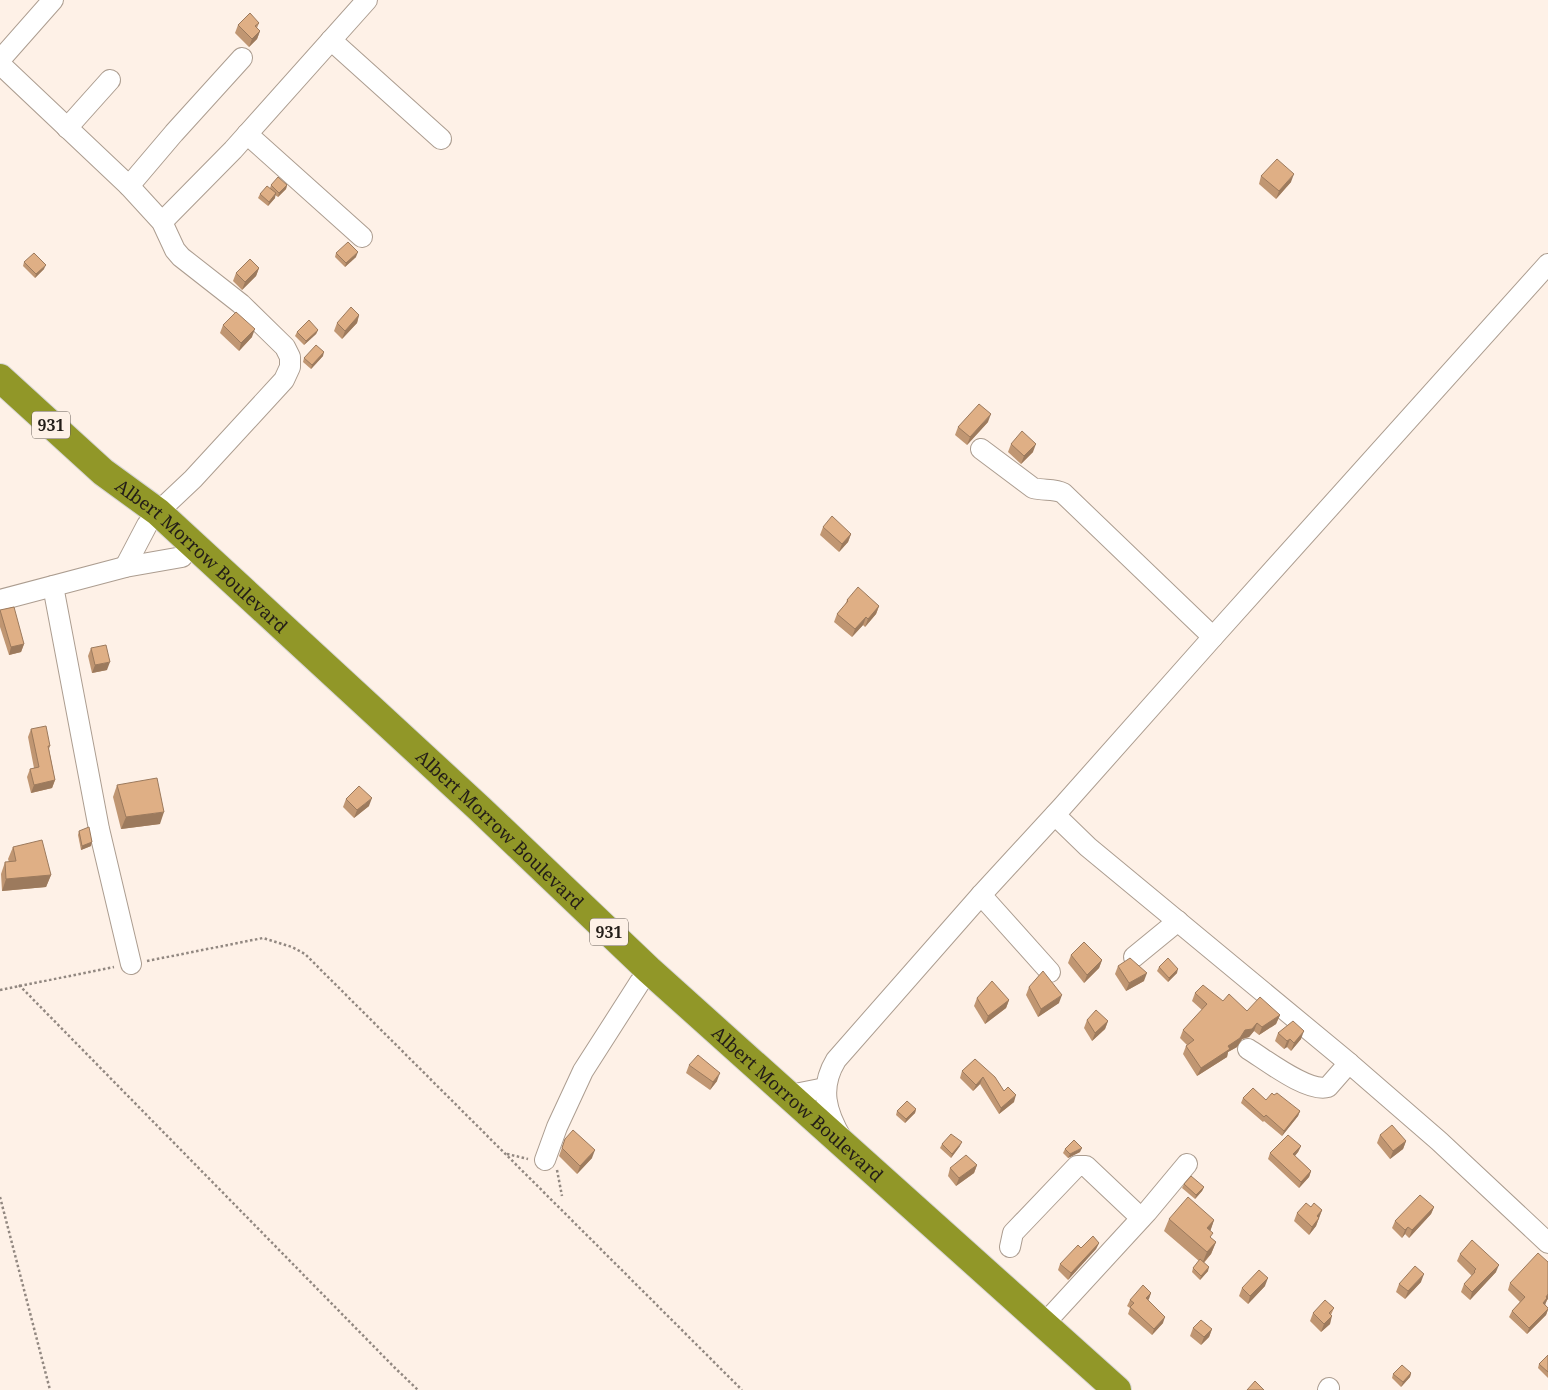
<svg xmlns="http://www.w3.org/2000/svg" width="1548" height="1390" font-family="'Noto Serif',serif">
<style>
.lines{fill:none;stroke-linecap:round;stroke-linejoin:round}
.minor-casing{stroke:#ac9d90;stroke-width:22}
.highway-casing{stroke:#d7d6d5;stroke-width:30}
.path{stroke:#928881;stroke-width:2.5;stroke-dasharray:2.5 2.5;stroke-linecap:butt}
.minor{stroke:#fff;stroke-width:20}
.highway{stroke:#919728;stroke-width:28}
.wall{fill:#c09672}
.shaded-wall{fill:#9c7a5d}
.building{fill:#dfaf85;stroke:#9c7a5d}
.labels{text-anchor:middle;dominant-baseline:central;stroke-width:4.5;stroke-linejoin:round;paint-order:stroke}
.shield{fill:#fef1e7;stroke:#655d56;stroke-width:1}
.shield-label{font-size:16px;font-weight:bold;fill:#231d18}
.street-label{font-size:18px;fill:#231d18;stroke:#fef1e7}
</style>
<rect width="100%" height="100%" fill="#fef1e7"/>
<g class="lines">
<defs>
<g id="minor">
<polyline points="331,40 441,139"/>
<polyline points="0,60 53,0"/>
<polyline points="0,64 129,186 162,222 175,250 181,257 241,304 285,347 290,357 290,367 284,380 193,479 158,512"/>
<polyline points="67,128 110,80"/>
<polyline points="247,134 362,237"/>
<polyline points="129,186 174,133 242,58"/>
<polyline points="162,222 233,150 367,0"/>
<path d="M981,449l52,39c11,3 21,0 30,5l150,144"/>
<polyline points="125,567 147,525"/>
<polyline points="53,586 99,829 131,964"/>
<polyline points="0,600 125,567 182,557"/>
<polyline points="1055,815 1088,847 1349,1063 1439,1141 1548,1243"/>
<polyline points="981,895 1050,972"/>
<polyline points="1134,957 1178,921"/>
<path d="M1248,1049c18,11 60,44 80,38l21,-24"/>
<polyline points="790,1095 825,1088"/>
<path d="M842,1139c-16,-27 -23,-51 -6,-79l145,-165 81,-88 151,-170 335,-373"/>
<polyline points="545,1160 557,1127 583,1071 640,982"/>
<polyline points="1010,1247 1013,1233 1077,1166 1086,1166 1141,1218"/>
<polyline points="1044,1324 1147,1212 1187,1164"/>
<polyline points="1328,1390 1329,1388"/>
</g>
<g id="highway">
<path id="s1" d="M0,378l103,94 55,40 322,297 169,161 468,420"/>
</g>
</defs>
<!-- minor casing -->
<use href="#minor" class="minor-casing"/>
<!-- highway casing -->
<use href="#highway" class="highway-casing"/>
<!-- path -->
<g class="path">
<polyline points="147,961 263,938 292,947 305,954 742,1390"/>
<polyline points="19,985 394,1367 418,1390"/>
<polyline points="0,990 114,967"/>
<polyline points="507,1154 528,1159"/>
<polyline points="557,1170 562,1196"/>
<polyline points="0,1197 50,1390"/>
</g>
<!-- minor -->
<use href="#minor" class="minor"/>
<!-- highway -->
<use href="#highway" class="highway"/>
</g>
<!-- wall -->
<g class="wall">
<polygon points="259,23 257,28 260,31 257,39 249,47 235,33 238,25"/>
<polygon points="1261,176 1291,182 1276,199 1259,184"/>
<polygon points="271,185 287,185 286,189 278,197 275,195 275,198 268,206 258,198 260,194 270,188"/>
<polygon points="336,253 356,257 345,267 335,257"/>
<polygon points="24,262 44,269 35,278 23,266"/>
<polygon points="259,268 256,276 242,290 233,281 236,273"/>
<polygon points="359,315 357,323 342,339 334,331 337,323"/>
<polygon points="223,325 252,337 239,351 220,333"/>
<polygon points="318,330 316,334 304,345 295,336 297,332"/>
<polygon points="323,356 311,369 303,362 304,358"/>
<polygon points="988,422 967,445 955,435 958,427"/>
<polygon points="1011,444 1033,452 1021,464 1008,452"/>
<polygon points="823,527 851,534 848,542 839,552 820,535"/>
<polygon points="847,600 879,606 876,614 865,627 863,625 852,637 834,622 837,614 845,605"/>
<polygon points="0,610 24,644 21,652 9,655 0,627"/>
<polygon points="91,648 107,670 92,673 88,656"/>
<polygon points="31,729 50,746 49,749 55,780 52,788 31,793 27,777 30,769 34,768 28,737"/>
<polygon points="117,785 160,824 121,829 113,797"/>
<polygon points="346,799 369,806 354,818 343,807"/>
<polygon points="79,831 91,846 81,850 78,835"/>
<polygon points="13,847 51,875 46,887 2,891 1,874 5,862 9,862 8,859"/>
<polygon points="1071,955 1102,960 1099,968 1084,983 1068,963"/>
<polygon points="1118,966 1144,981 1126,991 1115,974"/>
<polygon points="1159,967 1177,973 1168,982 1157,971"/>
<polygon points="1029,987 1059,1003 1038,1017 1026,995"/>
<polygon points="1195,993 1223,1001 1247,1011 1280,1015 1276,1024 1259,1035 1254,1031 1249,1037 1242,1039 1237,1047 1228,1052 1227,1057 1197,1076 1183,1054 1186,1046 1187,1045 1180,1038 1183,1030 1202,1010 1192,1001"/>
<polygon points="977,998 1009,1000 1006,1008 985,1024 974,1006"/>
<polygon points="1087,1020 1108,1021 1105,1029 1092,1041 1084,1028"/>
<polygon points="1278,1033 1301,1039 1291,1051 1287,1047 1284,1049 1275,1041"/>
<polygon points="975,1059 1014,1102 999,1114 980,1084 973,1091 960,1078 962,1071"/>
<polygon points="689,1065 717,1081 710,1090 686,1073"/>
<polygon points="1243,1098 1266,1100 1300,1111 1298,1116 1282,1136 1264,1121 1263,1122 1241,1103"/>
<polygon points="916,1109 915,1113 905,1123 896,1115 897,1111"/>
<polygon points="1380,1135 1406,1141 1403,1149 1390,1159 1377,1143"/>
<polygon points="565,1139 592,1158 577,1174 559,1156"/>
<polygon points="942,1144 960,1146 951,1158 940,1148"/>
<polygon points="1301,1146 1298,1152 1295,1156 1311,1171 1309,1177 1299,1188 1268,1159 1270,1153"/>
<polygon points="1065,1149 1080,1152 1068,1158 1063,1153"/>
<polygon points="977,1165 974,1173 956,1186 948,1176 950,1168"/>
<polygon points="1184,1184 1204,1187 1202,1191 1195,1199 1182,1188"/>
<polygon points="1311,1207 1322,1210 1316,1226 1309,1235 1294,1221 1297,1213"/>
<polygon points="1434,1207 1431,1214 1409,1238 1405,1234 1402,1238 1392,1228 1395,1221"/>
<polygon points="1169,1219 1214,1220 1210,1231 1211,1238 1216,1242 1211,1254 1204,1263 1208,1271 1200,1280 1192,1272 1193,1268 1199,1261 1164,1231"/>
<polygon points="1099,1243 1096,1249 1068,1280 1058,1270 1060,1264 1081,1248"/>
<polygon points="1460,1254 1496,1272 1470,1300 1461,1292 1464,1284 1472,1276 1457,1261"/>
<polygon points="1548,1262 1548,1299 1547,1300 1545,1304 1548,1308 1548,1310 1546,1315 1527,1334 1509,1317 1512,1311 1520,1302 1508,1290 1510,1283"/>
<polygon points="1421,1282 1405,1299 1396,1292 1399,1284"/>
<polygon points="1265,1286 1248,1304 1239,1296 1242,1288"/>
<polygon points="1151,1293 1148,1300 1163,1323 1152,1335 1128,1314 1130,1308 1127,1306 1130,1300"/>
<polygon points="1334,1308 1331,1315 1330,1324 1321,1332 1310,1321 1313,1313"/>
<polygon points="1193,1328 1212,1329 1209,1337 1201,1345 1190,1336"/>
<polygon points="1548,1355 1548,1378 1538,1368 1539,1364"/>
<polygon points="1411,1373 1410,1377 1401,1387 1392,1378 1393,1374"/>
</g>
<!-- shaded-wall -->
<g class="shaded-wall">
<polygon points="260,31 257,39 249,47 252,39"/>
<polygon points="1294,174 1291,182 1276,199 1279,191"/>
<polygon points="287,185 286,189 278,197 279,193"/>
<polygon points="276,193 275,198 268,206 269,202"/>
<polygon points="358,252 356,257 345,267 346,263"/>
<polygon points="46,265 44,269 35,278 36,274"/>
<polygon points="259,268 256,276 242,290 245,282"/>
<polygon points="359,315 357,323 342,339 345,331"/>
<polygon points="255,329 252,337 239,351 241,343"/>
<polygon points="318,330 316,334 304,345 306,341"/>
<polygon points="324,352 323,356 311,369 312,365"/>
<polygon points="991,414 988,422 967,445 970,437"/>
<polygon points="1036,444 1033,452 1021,464 1024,456"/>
<polygon points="851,534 848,542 839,552 842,544"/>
<polygon points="879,606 876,614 865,627 868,619"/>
<polygon points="866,617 863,625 852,637 855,629"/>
<polygon points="24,644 21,652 9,655 11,647"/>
<polygon points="110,662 107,670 92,673 95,665"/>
<polygon points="55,780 52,788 31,793 34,785"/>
<polygon points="372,798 369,806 354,818 357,810"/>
<polygon points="164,812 160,824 121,829 126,817"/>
<polygon points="92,842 91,846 81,850 82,846"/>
<polygon points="51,875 46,887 2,891 6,879"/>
<polygon points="1102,960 1099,968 1084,983 1087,975"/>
<polygon points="1178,969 1177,973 1168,982 1169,978"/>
<polygon points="1147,973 1144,981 1126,991 1129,983"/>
<polygon points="1062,995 1059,1003 1038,1017 1041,1009"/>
<polygon points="1009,1000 1006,1008 985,1024 988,1016"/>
<polygon points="1280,1015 1276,1024 1259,1035 1262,1027"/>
<polygon points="1108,1021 1105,1029 1092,1041 1095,1033"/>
<polygon points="1257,1023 1254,1031 1249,1037 1242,1039 1237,1047 1228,1052 1227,1057 1197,1076 1201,1068 1245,1030"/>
<polygon points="1304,1031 1301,1039 1291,1051 1294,1043"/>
<polygon points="1290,1039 1287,1047 1284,1049 1287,1041"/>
<polygon points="720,1073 717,1081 710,1090 713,1082"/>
<polygon points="983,1077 980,1084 973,1091 976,1085"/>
<polygon points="1016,1095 1014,1102 999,1114 1001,1108"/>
<polygon points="916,1109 915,1113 905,1123 906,1119"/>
<polygon points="1300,1111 1298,1116 1282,1136 1284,1131"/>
<polygon points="1406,1141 1403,1149 1390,1159 1393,1151"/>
<polygon points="962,1142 960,1146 951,1158 952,1154"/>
<polygon points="1301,1146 1298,1152 1291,1160 1293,1154"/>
<polygon points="1082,1148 1080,1152 1068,1158 1070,1154"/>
<polygon points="595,1150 592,1158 577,1174 580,1166"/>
<polygon points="977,1165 974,1173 956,1186 959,1178"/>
<polygon points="1311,1171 1309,1177 1299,1188 1301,1182"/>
<polygon points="1204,1187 1202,1191 1195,1199 1196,1195"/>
<polygon points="1434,1207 1431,1214 1409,1238 1412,1230"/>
<polygon points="1322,1210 1316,1226 1309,1235 1312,1227 1317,1216"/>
<polygon points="1214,1220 1210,1232 1207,1228"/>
<polygon points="1408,1227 1405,1234 1402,1238 1405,1230"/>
<polygon points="1216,1242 1211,1254 1202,1264 1207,1252"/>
<polygon points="1099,1243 1096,1249 1068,1280 1071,1273"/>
<polygon points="1499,1265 1496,1272 1470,1300 1472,1292"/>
<polygon points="1209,1267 1208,1271 1200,1280 1201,1276"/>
<polygon points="1424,1274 1421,1282 1405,1299 1408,1291"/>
<polygon points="1268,1278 1265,1286 1248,1304 1250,1296"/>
<polygon points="1151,1293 1149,1299 1144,1305 1146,1298"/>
<polygon points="1548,1294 1548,1299 1547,1300 1545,1305 1543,1303 1546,1297"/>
<polygon points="1548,1309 1546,1315 1527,1334 1529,1328"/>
<polygon points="1332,1316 1330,1324 1321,1332 1324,1324"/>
<polygon points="1165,1317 1163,1323 1152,1335 1154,1329"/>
<polygon points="1212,1329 1209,1337 1201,1345 1204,1337"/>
<polygon points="1411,1373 1410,1377 1401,1387 1403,1382"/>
</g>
<!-- building -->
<g class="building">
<polygon points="250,13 259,23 255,26 260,31 252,39 238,25"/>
<polygon points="1277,159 1294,174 1279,191 1261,176"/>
<polygon points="278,177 287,185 279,193 271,185"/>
<polygon points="267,186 276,193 269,202 260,194"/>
<polygon points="348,242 358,252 346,263 336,253"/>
<polygon points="34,253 46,265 36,274 24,262"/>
<polygon points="250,259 259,268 245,282 236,273"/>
<polygon points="351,307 359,315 345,331 337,323"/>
<polygon points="236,312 255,329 241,343 223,325"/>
<polygon points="309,320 318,330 306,341 297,332"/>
<polygon points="316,345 324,352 312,365 304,358"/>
<polygon points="979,404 991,414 970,437 958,427"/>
<polygon points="1022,431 1036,444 1024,456 1011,444"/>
<polygon points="832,516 851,534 842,544 823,527"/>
<polygon points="858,587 879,606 868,619 866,617 855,629 837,614 848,601 847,600"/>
<polygon points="14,607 24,644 11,647 0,610"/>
<polygon points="106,645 110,662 95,665 91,648"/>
<polygon points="46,726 50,746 48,746 55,780 34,785 30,769 39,767 31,729"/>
<polygon points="157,778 164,812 126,817 117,785"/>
<polygon points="359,786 372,798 357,810 346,799"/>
<polygon points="89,827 92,842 82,846 79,831"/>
<polygon points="42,840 51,875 6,879 5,862 16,861 13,847"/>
<polygon points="1084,942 1102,960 1087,975 1071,955"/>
<polygon points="1130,958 1147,973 1129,983 1118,966"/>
<polygon points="1168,958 1178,969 1169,978 1159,967"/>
<polygon points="1043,971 1062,995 1041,1009 1029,987"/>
<polygon points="992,981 1009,1000 988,1016 977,998"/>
<polygon points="1203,985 1223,1001 1229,994 1247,1011 1260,997 1280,1015 1262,1027 1257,1023 1252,1029 1245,1030 1240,1038 1228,1046 1230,1049 1201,1068 1186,1046 1194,1040 1183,1030 1207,1004 1195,993"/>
<polygon points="1096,1010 1108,1021 1095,1033 1087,1020"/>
<polygon points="1293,1021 1304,1031 1294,1043 1290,1039 1287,1041 1278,1033"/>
<polygon points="698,1055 720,1073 713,1082 689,1065"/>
<polygon points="975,1059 995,1077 1004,1091 1008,1087 1016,1095 1001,1108 983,1077 976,1085 962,1071"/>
<polygon points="1253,1088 1266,1100 1272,1093 1274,1095 1277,1093 1300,1111 1284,1131 1266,1115 1264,1117 1243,1098"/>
<polygon points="907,1101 916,1109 906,1119 897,1111"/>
<polygon points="1392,1125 1406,1141 1393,1151 1380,1135"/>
<polygon points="573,1130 595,1150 580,1166 562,1148 565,1139"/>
<polygon points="951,1134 962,1142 952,1154 942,1144"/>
<polygon points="1288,1135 1301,1146 1293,1154 1311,1171 1301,1182 1270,1153"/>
<polygon points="1074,1140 1082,1148 1070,1154 1065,1149"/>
<polygon points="966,1155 977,1165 959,1178 950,1168"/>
<polygon points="1191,1176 1204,1187 1196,1195 1184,1184"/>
<polygon points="1420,1195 1434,1207 1412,1230 1408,1227 1405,1230 1395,1221"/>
<polygon points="1188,1197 1214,1220 1207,1228 1213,1233 1210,1237 1216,1242 1207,1252 1169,1219"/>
<polygon points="1306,1203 1311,1207 1314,1203 1322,1210 1317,1216 1319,1218 1312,1227 1297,1213"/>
<polygon points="1093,1236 1099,1243 1071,1273 1060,1264 1078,1245 1081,1248"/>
<polygon points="1472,1240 1499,1265 1472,1292 1464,1284 1475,1272 1474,1271 1476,1269 1460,1254"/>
<polygon points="1538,1253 1548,1262 1548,1294 1546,1297 1547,1298 1543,1303 1548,1308 1548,1309 1529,1328 1512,1311 1525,1297 1510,1283"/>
<polygon points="1200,1259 1209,1267 1201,1276 1193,1268"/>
<polygon points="1415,1266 1424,1274 1408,1291 1399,1284"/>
<polygon points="1259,1270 1268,1278 1250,1296 1242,1288"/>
<polygon points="1143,1285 1151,1293 1146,1298 1165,1317 1154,1329 1130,1307 1134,1303 1130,1300"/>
<polygon points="1325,1300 1334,1308 1329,1313 1332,1316 1324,1324 1313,1313"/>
<polygon points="1201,1320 1212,1329 1204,1337 1193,1328"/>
<polygon points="1548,1355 1548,1372 1539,1364"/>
<polygon points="1402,1365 1411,1373 1403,1382 1393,1374"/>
<polygon points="1255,1381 1264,1390 1247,1390"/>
</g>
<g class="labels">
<!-- shield labels -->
<g class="shield">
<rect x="32" y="411.5" width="38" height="27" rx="4"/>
<rect x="590" y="918.5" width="38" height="27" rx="4"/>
</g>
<g class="shield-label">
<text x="51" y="425">931</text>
<text x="609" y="932">931</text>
</g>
<!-- street labels -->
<g class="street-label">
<text stroke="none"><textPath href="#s1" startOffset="269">Albert Morrow Boulevard</textPath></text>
<text stroke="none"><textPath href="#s1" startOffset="674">Albert Morrow Boulevard</textPath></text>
<text stroke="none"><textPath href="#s1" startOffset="1079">Albert Morrow Boulevard</textPath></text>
</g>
</g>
</svg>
